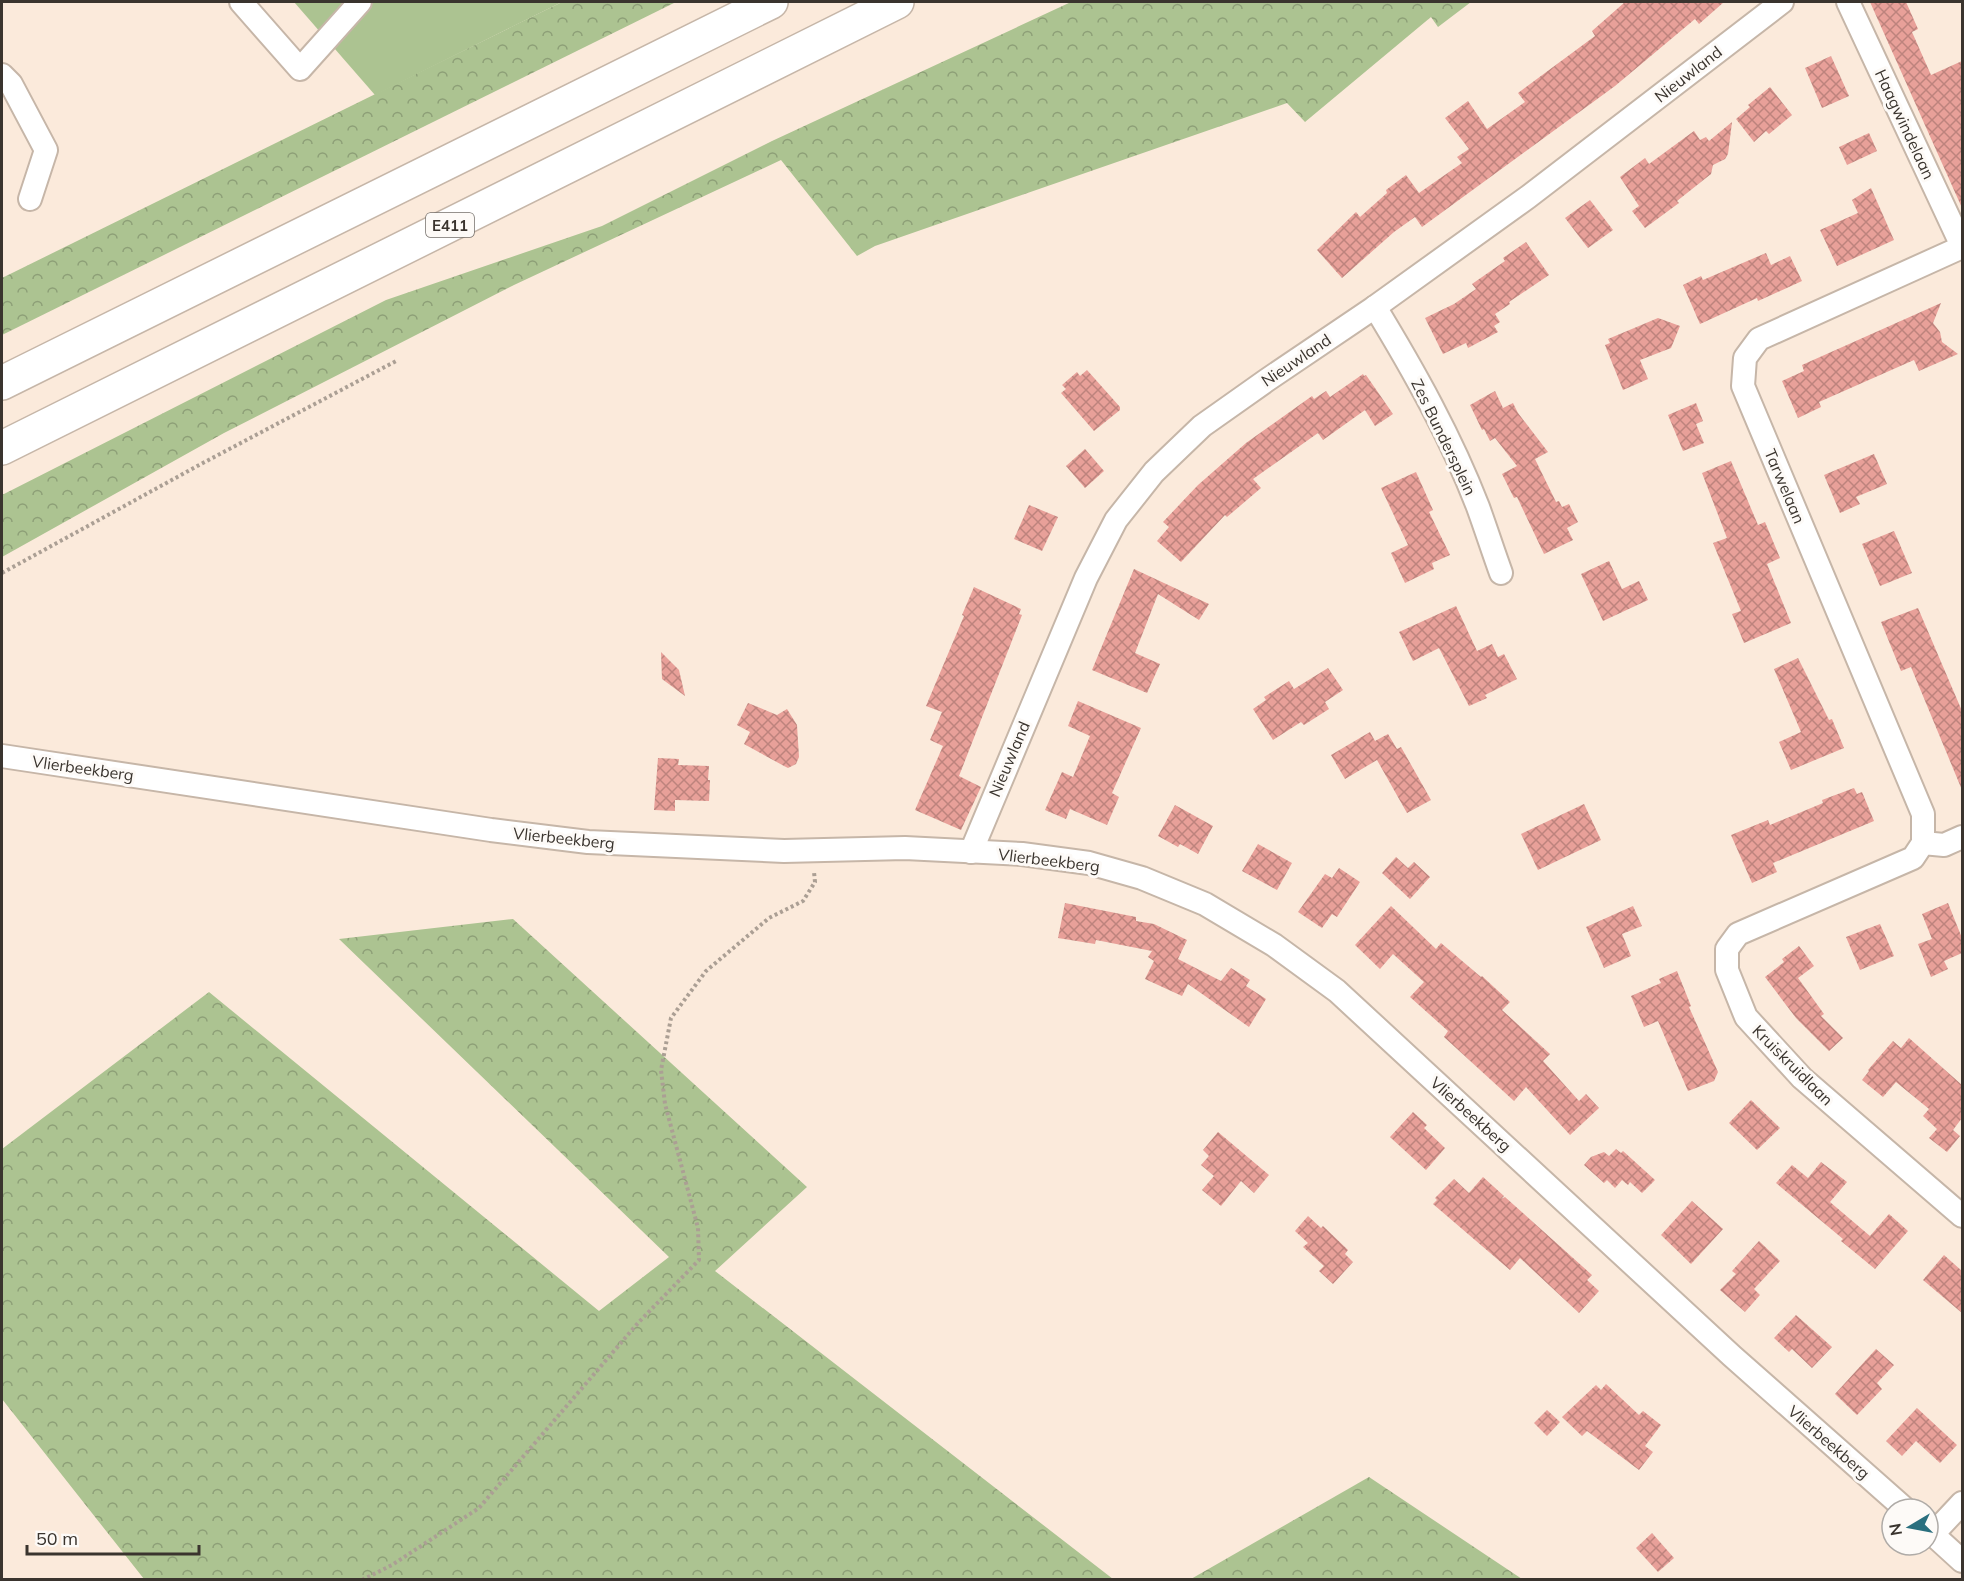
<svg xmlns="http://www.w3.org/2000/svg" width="1964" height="1581" font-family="Mulish,sans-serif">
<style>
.grass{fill:#acc391}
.forest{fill:url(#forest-crowns)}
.building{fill:url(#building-cross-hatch)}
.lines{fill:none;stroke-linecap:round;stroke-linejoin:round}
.minor-casing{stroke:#c6b6a8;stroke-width:26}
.highway-casing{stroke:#c6b6a8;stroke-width:36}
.path{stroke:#ab9f94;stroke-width:4;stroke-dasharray:3 3;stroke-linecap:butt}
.minor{stroke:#fff;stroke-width:22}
.highway{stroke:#fff;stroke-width:33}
.labels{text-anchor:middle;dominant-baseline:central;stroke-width:6;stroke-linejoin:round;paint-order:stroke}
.shield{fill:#fdfaf7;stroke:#746f6a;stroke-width:1.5}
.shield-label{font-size:15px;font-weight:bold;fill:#3a342e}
.street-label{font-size:16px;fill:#3a342e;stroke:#fdfaf7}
</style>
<defs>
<pattern id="forest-crowns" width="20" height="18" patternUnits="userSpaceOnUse" patternTransform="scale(1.5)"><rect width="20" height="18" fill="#acc391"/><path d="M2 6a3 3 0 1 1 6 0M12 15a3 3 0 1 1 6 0" fill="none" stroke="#8d9f77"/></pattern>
<pattern id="building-cross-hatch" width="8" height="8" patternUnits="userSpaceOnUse" patternTransform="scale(1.5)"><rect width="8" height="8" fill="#e8a099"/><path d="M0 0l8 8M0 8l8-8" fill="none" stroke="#bd837d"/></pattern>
</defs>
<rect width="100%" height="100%" fill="#fbeadb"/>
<!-- grass -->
<polygon class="grass" points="294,2 562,2 375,95"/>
<!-- forest -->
<g class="forest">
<polygon points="562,2 676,2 2,335 2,278"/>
<polygon points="1071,2 1471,2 1438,27 1431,17 1305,122 1287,103 875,246 857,256 781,160 514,285 224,433 2,557 2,495 386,300 602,226 772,141"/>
<polygon points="513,919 807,1187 715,1271 1113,1579 144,1579 2,1399 2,1149 209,992 599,1311 669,1257 339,939"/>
<polygon points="1369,1477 1522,1579 1191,1579"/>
</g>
<!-- building -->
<g class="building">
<polygon points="1625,2 1724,2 1699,24 1695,19 1615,86 1422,227 1415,217 1394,232 1342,278 1317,250 1356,212 1360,217 1387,193 1386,190 1406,175 1419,193 1462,163 1457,157 1469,149 1445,118 1468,101 1487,129 1525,102 1518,93 1595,36 1592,31"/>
<polygon points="1870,2 1906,2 1918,29 1912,32 1931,75 1962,61 1962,208"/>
<polygon points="1831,56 1849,96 1822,108 1805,68"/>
<polygon points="1770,87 1792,115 1769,134 1766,131 1754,142 1736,119 1750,107 1748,105"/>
<polygon points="1732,122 1728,154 1725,159 1713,165 1711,174 1677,201 1679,203 1645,228 1632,211 1639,206 1620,177 1645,158 1649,164 1694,131 1700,140 1706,137 1709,141"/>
<polygon points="1869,133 1877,151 1847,165 1839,147"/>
<polygon points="1871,188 1894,240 1837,266 1820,230 1858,213 1852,200"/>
<polygon points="1590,200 1613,230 1588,248 1565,218"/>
<polygon points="1526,242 1549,275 1509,302 1510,304 1495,314 1500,322 1494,326 1498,332 1468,348 1466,343 1443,354 1425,318 1454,304 1476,289 1472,284 1505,261 1503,258"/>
<polygon points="1766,253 1771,265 1790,256 1802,281 1758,301 1757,298 1700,324 1683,285 1701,276 1703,280"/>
<polygon points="1941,303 1933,323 1940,332 1942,342 1958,354 1919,371 1914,360 1819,402 1821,407 1798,418 1782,381 1804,371 1802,365"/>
<polygon points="1658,318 1680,326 1671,348 1640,360 1648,379 1623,390 1605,345 1610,343 1608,339"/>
<polygon points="1087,370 1120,407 1120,410 1094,431 1061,393 1066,389 1062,385 1077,372 1080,376"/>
<polygon points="1363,374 1364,376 1366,375 1393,414 1375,426 1365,410 1323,440 1318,433 1253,479 1261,488 1227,517 1225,515 1181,562 1157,541 1169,527 1163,522 1198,485 1246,443 1312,396 1314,399 1326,391 1330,397"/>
<polygon points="1495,391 1503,408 1513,403 1518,413 1548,452 1535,459 1556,502 1559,501 1562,507 1569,504 1578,522 1567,528 1573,540 1544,554 1517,497 1514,498 1502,474 1517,466 1495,438 1490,441 1484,429 1482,430 1470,405"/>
<polygon points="1696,403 1703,421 1696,424 1704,443 1683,451 1668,415"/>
<polygon points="1085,449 1104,471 1085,488 1066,466"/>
<polygon points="1874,454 1887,484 1856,497 1860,504 1840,513 1824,475"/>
<polygon points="1731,461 1758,525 1765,522 1780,558 1767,564 1791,623 1744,643 1732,614 1741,611 1713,543 1727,538 1702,473"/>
<polygon points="1416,472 1433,510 1429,512 1450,555 1432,563 1434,569 1405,583 1391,553 1408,545 1381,488"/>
<polygon points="1029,505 1058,517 1042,551 1014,539"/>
<polygon points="1894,531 1912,573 1880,586 1862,544"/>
<polygon points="1609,561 1622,589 1639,581 1648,600 1603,621 1581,574"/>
<polygon points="1134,569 1209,604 1199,620 1158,594 1135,653 1160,664 1147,693 1092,670"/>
<polygon points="974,587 1021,609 1019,614 1022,615 959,776 981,787 961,830 915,810 943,746 930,740 942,712 926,706 964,616 962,615"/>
<polygon points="1456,606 1477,651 1492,644 1498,657 1504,654 1517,679 1485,695 1487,698 1469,706 1439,648 1413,661 1399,632"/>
<polygon points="1918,608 1962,711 1962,790 1911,667 1901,671 1881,622"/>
<polygon points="661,652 679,670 685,696 662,679"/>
<polygon points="1798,658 1829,720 1832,719 1844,748 1791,770 1779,742 1801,732 1774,669"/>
<polygon points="1328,668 1343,690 1325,702 1329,709 1304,725 1301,722 1273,740 1253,709 1266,700 1264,697 1289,681 1294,689"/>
<polygon points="1078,701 1141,728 1112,793 1119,797 1107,825 1070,809 1066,819 1045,810 1062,772 1073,777 1090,736 1068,726"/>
<polygon points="748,703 777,715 787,709 797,725 799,757 796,764 788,768 784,766 744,744 750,732 737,725"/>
<polygon points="1370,732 1375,741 1388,734 1397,749 1401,747 1431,800 1407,813 1377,760 1345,779 1331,755"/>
<polygon points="658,758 679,759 678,765 709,766 708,780 710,780 709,801 675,800 675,811 654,810"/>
<polygon points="1854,788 1857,794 1862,792 1874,821 1773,863 1777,872 1752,883 1731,835 1768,820 1770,825 1823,803 1822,800"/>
<polygon points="1584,804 1601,840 1538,870 1521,834"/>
<polygon points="1175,805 1213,826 1198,854 1180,844 1178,847 1158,836"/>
<polygon points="1258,844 1292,863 1277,890 1242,871"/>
<polygon points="1396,857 1408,868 1414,862 1430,877 1410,899 1382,873"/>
<polygon points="1339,868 1360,882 1337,917 1332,914 1322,928 1298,912 1325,874 1332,878"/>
<polygon points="1065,903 1136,917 1136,921 1154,924 1187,940 1178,959 1221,981 1231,968 1250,980 1246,986 1266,999 1249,1027 1188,984 1182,996 1145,979 1154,961 1148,957 1152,951 1096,940 1095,944 1058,938"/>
<polygon points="1948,903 1962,938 1962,953 1944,961 1948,969 1931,977 1918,944 1932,939 1922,914"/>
<polygon points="1391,906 1436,949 1441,943 1481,977 1482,976 1510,1002 1502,1010 1550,1054 1543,1061 1579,1101 1586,1094 1599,1108 1570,1135 1526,1087 1514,1101 1444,1037 1448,1031 1410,997 1424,982 1393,954 1380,969 1355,945"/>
<polygon points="1633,906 1642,926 1622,934 1631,956 1604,968 1586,927"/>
<polygon points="1880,924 1894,956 1860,970 1846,937"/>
<polygon points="1799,946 1814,966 1798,978 1824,1014 1821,1016 1843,1038 1829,1051 1796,1018 1765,977 1784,962 1782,959"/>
<polygon points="1677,971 1691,1006 1689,1007 1718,1072 1714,1081 1688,1091 1658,1021 1644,1027 1631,996 1661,983 1659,979"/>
<polygon points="1909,1038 1962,1085 1962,1118 1953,1130 1960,1136 1947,1152 1929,1138 1937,1129 1923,1116 1929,1109 1896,1082 1883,1097 1862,1080 1869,1071 1868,1070 1893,1041 1901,1048"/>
<polygon points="1751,1100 1780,1128 1757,1150 1729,1123"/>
<polygon points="1413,1112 1427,1125 1424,1128 1445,1148 1426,1170 1390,1137"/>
<polygon points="1218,1132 1269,1175 1254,1193 1241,1181 1221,1206 1202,1190 1214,1176 1201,1165 1209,1156 1203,1150"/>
<polygon points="1616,1149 1621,1153 1623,1151 1655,1180 1642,1193 1630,1182 1628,1185 1622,1180 1615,1188 1607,1180 1604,1183 1584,1165 1591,1157 1604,1152 1609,1156"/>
<polygon points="1821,1162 1847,1182 1830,1202 1870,1236 1889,1214 1908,1231 1875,1269 1841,1241 1843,1239 1776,1183 1792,1165 1808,1178"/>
<polygon points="1483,1177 1504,1196 1501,1199 1505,1197 1592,1275 1587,1280 1599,1291 1579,1313 1520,1258 1510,1270 1433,1204 1437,1200 1435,1198 1454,1179 1469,1193"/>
<polygon points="1692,1201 1723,1229 1691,1264 1661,1235"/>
<polygon points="1308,1216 1321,1228 1323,1226 1348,1250 1345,1254 1353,1262 1333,1284 1319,1271 1324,1266 1303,1247 1308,1243 1295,1231"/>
<polygon points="1759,1241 1780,1261 1754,1289 1760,1295 1745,1312 1720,1290 1736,1274 1732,1271"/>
<polygon points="1944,1255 1962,1271 1962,1313 1923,1280"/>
<polygon points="1796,1315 1832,1347 1812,1368 1792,1349 1789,1352 1774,1338"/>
<polygon points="1876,1349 1894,1365 1877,1383 1882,1389 1857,1415 1835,1394"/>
<polygon points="1606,1384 1639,1415 1643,1411 1661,1425 1645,1446 1653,1452 1639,1470 1587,1431 1582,1436 1562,1417 1596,1385 1601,1390"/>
<polygon points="1917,1408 1957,1445 1940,1463 1916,1441 1902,1456 1886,1441"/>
<polygon points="1547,1410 1560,1422 1547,1436 1534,1423"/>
<polygon points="1652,1533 1674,1558 1658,1572 1636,1548"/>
</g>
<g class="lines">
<defs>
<g id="minor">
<polyline points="241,2 300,69 360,2"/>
<polyline points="1848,2 1962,246"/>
<polyline points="2,75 11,84 46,150 30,199"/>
<path d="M1375,307c39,64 76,130 103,200 8,22 15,44 23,66"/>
<polyline points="2,756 491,830 588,842 784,851 905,848 1022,854 1089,863 1142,878 1205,904 1274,945 1337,991 1732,1356 1905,1509"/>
<polyline points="1962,837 1944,845 1923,843 1913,858 1738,934 1727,949 1727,970 1746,1017 1802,1078 1962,1216"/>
<polyline points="1923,843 1923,814 1743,386 1745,358 1759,339 1962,247"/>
<polyline points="971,852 1086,578 1116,520 1154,472 1202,426 1267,380 1375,307 1528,197 1782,2"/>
<polyline points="1928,1530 1962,1561"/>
<polyline points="1933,1534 1962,1503"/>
</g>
<g id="highway">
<polyline points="2,383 771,2"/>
<polyline points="2,448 897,2"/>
</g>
</defs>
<!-- minor casing -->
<use href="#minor" class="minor-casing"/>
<!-- highway casing -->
<use href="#highway" class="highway-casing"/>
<!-- path -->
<g class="path">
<polyline points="2,573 201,464 398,360"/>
<polyline points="362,1580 392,1565 479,1508 638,1323 699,1260 698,1228 665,1104 661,1070 671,1018 706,971 769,918 803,901 815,882 814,872"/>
</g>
<!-- minor -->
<use href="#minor" class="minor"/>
<!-- highway -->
<use href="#highway" class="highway"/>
</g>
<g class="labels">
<!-- shield labels -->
<rect class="shield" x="426" y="213" width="48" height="24" rx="4.5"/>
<g class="shield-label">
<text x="450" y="225">E411</text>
</g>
<!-- street labels -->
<g class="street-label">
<text transform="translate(1688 74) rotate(-38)">Nieuwland</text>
<text transform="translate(1905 124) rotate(65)">Haagwindelaan</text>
<text transform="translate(1296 360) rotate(-34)">Nieuwland</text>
<text transform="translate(1444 437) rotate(64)">Zes Bundersplein</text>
<text transform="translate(1785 486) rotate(67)">Tarwelaan</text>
<text transform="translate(1009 759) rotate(-67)">Nieuwland</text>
<text transform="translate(83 768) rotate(8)">Vlierbeekberg</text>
<text transform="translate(564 838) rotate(6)">Vlierbeekberg</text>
<text transform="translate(1049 860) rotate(7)">Vlierbeekberg</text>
<text transform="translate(1793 1065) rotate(45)">Kruiskruidlaan</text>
<text transform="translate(1471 1114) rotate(42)">Vlierbeekberg</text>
<text transform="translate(1829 1442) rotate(41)">Vlierbeekberg</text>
</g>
</g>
<!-- border -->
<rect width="1964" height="1581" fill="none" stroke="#3a342e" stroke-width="6"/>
<!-- north arrow -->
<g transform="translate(1910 1527) rotate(260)"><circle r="28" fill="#fdfaf7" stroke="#afaba7" stroke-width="1.5"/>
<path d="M0-4.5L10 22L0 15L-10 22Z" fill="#2a6f7e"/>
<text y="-9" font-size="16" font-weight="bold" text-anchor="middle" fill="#3a342e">N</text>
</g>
<!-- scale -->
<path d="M27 1545v9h172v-9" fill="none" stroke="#3a342e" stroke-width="3"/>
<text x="36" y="1545" font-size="18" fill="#3a342e" stroke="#fdfaf7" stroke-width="4.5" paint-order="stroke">50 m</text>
</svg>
